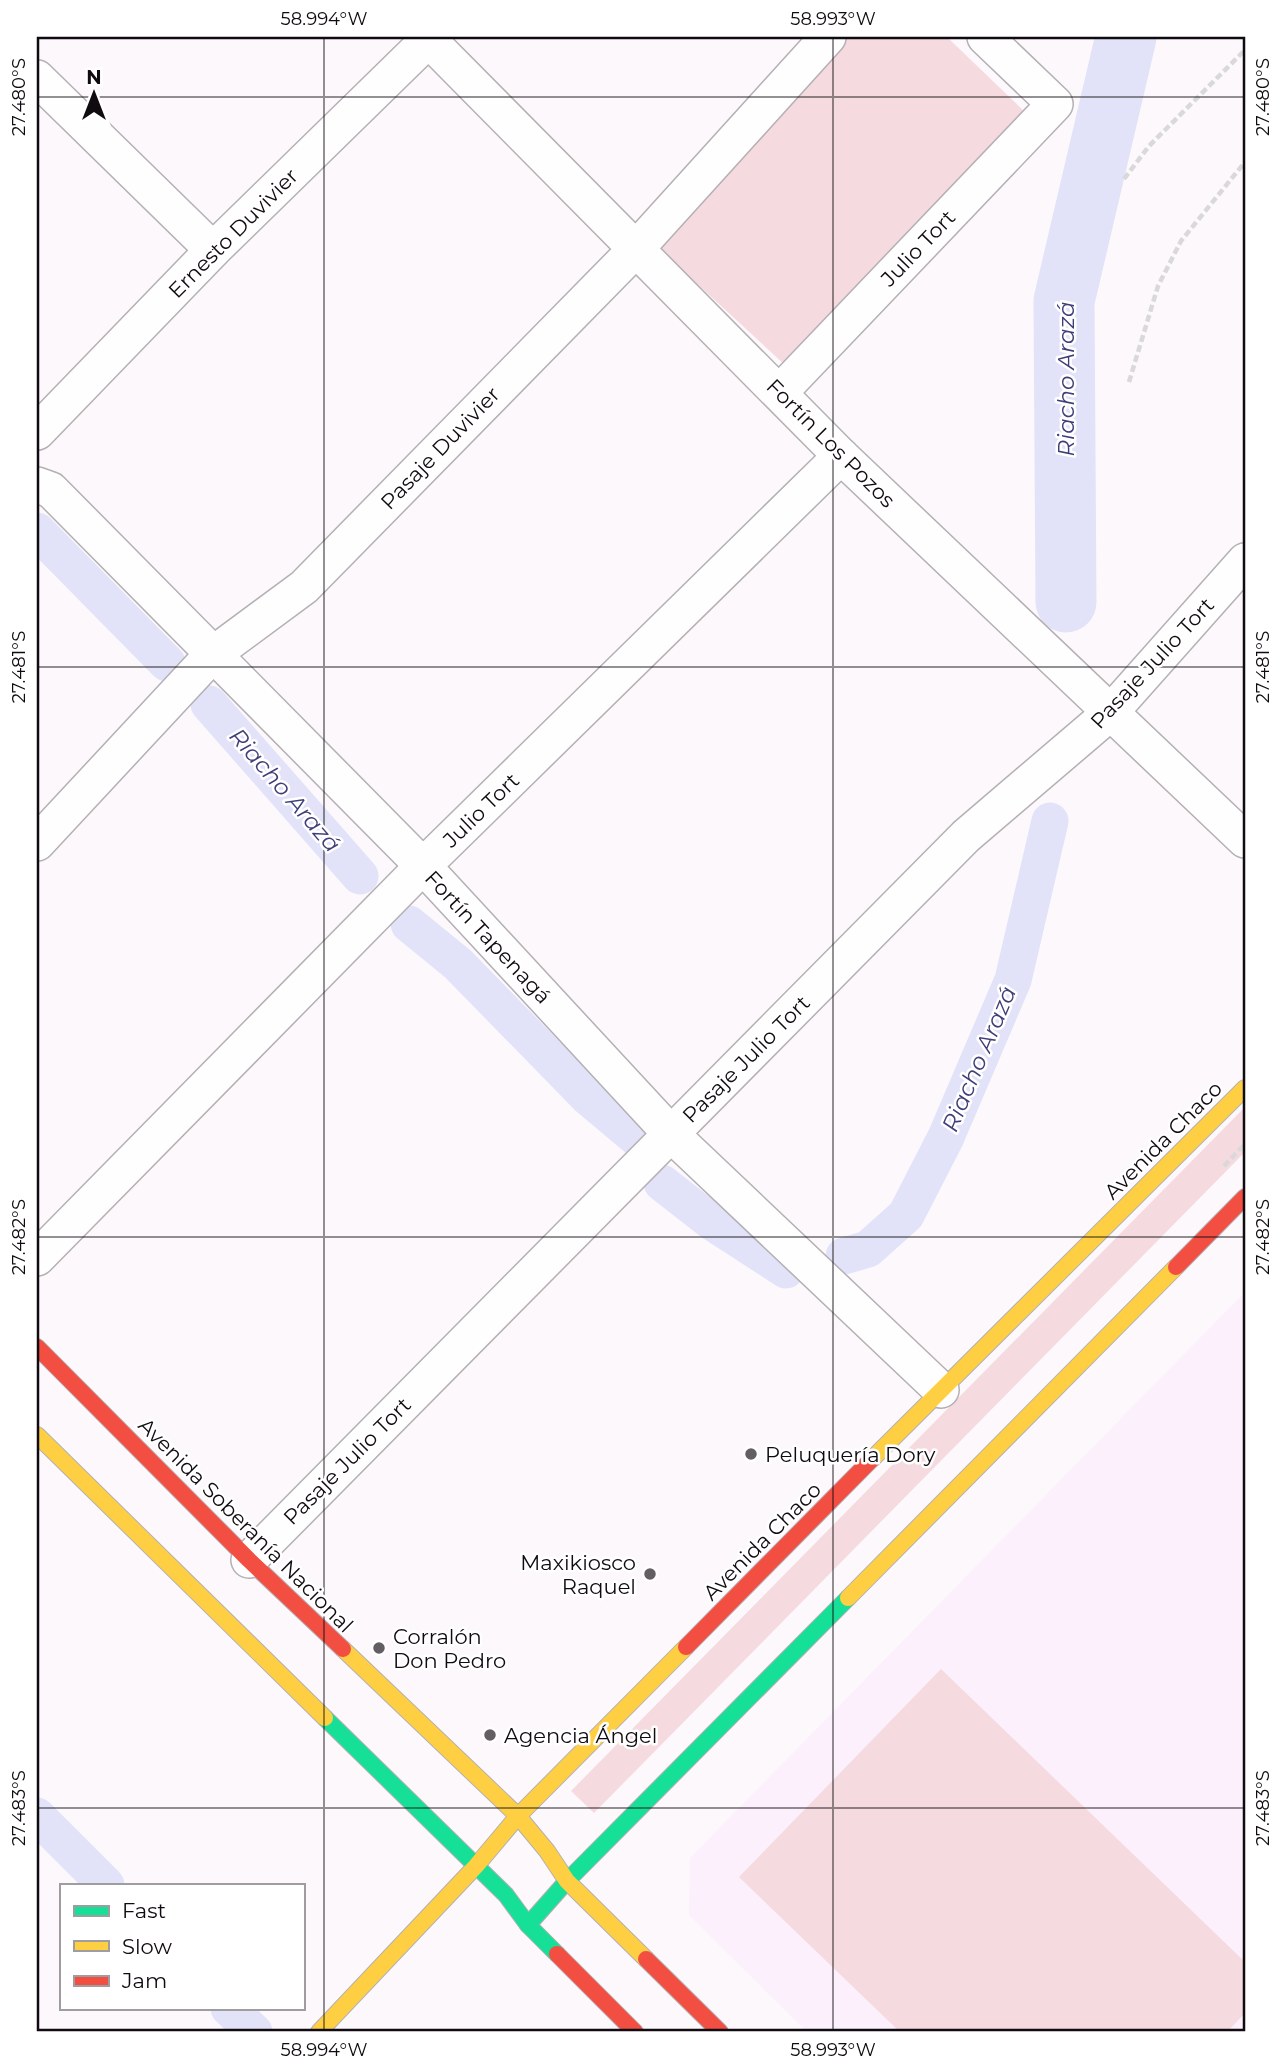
<svg xmlns="http://www.w3.org/2000/svg" width="1282" height="2069" font-family="Montserrat,sans-serif">
<style>
.built{fill:#fbf0fc}
.green{fill:#f5dadf}
.lines{fill:none;stroke-linecap:round;stroke-linejoin:round}
.canal{stroke:#e2e3f8;stroke-width:37}
.river{stroke:#e2e3f8;stroke-width:61}
.street-casing{stroke:#b4b0b4;stroke-width:38}
.fast-casing{stroke:#b4b0b4;stroke-width:18}
.slow-casing{stroke:#b4b0b4;stroke-width:18}
.jam-casing{stroke:#b4b0b4;stroke-width:18}
.path{stroke:#dad9da;stroke-width:4.5;stroke-dasharray:7 3.5;stroke-linecap:butt}
.street{stroke:#fffeff;stroke-width:35}
.fast{stroke:#16e098;stroke-width:16}
.slow{stroke:#ffcf43;stroke-width:16}
.jam{stroke:#f24e42;stroke-width:16}
.ticks{fill:none;stroke:#100b10;stroke-width:2;stroke-opacity:0.45}
.poi-dot{fill:#635e63;stroke:#fff;stroke-width:2.5}
.labels{text-anchor:middle;dominant-baseline:central;stroke-width:5;stroke-linejoin:round;paint-order:stroke}
.street-label{font-size:21px;fill:#100b10;stroke:#fff}
.poi-label{font-size:21px;fill:#100b10;stroke:#fff;text-anchor:start}
.water-label{font-size:23px;font-style:italic;fill:#3e3f79;stroke:#fff}
.neatline{fill:none;stroke:#100b10;stroke-width:2.5}
.ticks-label{font-size:18px;text-anchor:middle;fill:#100b10}
</style>
<rect width="100%" height="100%" fill="#fcf8fc"/>
<!-- built -->
<polygon class="built" points="1245,1292 1245,2032 807,2032 689,1915 690,1858"/>
<!-- green -->
<g class="green">
<polygon points="848,37 947,37 1027,114 785,365 655,245"/>
<polygon points="1245,1107 1245,1152 594,1813 571,1791"/>
<polygon points="941,1669 1245,1962 1245,2013 1227,2032 900,2032 739,1877"/>
</g>
<g class="lines">
<!-- canal -->
<g class="canal">
<polyline points="37,531 167,663"/>
<polyline points="209,704 360,876"/>
<polyline points="409,924 458,964 588,1097 637,1138"/>
<polyline points="662,1183 712,1222 786,1270"/>
<polyline points="844,1256 868,1249 906,1215 946,1137 1013,980 1050,821"/>
<polyline points="37,1816 106,1885"/>
<polyline points="229,2008 254,2032"/>
</g>
<!-- river -->
<polyline class="river" points="1066,602 1064,301 1126,37"/>
<defs>
<g id="street">
<polyline points="426,37 841,456 1245,840"/>
<polyline points="37,78 213,250"/>
<polyline points="780,392 1055,104 985,37"/>
<polyline points="37,432 213,250 431,37"/>
<polyline points="37,485 51,490 423,866 672,1135 941,1390"/>
<polyline points="37,843 212,655 304,587 635,250 828,37"/>
<polyline points="37,1258 423,866 841,456"/>
<polyline points="249,1560 966,836 1110,713 1245,561"/>
</g>
<g id="fast">
<polyline points="325,1718 506,1895 528,1925 557,1954"/>
<polyline points="528,1925 567,1881 848,1598"/>
</g>
<g id="slow">
<polyline points="37,1435 325,1718"/>
<polyline points="872,1459 1245,1088"/>
<polyline points="848,1598 1176,1267"/>
<polyline points="343,1649 518,1816 547,1851 567,1881 646,1959"/>
<polyline points="319,2032 476,1866 518,1816 686,1647"/>
</g>
<g id="jam">
<polyline points="1176,1267 1245,1197"/>
<polyline points="37,1347 249,1560 343,1649"/>
<polyline points="686,1647 872,1459"/>
<polyline points="557,1954 635,2032"/>
<polyline points="646,1959 720,2032"/>
</g>
</defs>
<!-- street casing -->
<use href="#street" class="street-casing"/>
<!-- fast casing -->
<use href="#fast" class="fast-casing"/>
<!-- slow casing -->
<use href="#slow" class="slow-casing"/>
<!-- jam casing -->
<use href="#jam" class="jam-casing"/>
<!-- path -->
<g class="path">
<polyline points="1124,179 1149,146 1245,50"/>
<polyline points="1129,382 1158,286 1181,241 1245,162"/>
<polyline points="1224,1166 1245,1144"/>
</g>
<!-- street -->
<use href="#street" class="street"/>
<!-- fast -->
<use href="#fast" class="fast"/>
<!-- slow -->
<use href="#slow" class="slow"/>
<!-- jam -->
<use href="#jam" class="jam"/>
</g>
<!-- ticks -->
<path class="ticks" d="M324,37v1995M833,37v1995M37,97h1208M37,667h1208M37,1237h1208M37,1808h1208"/>
<!-- markers -->
<g class="poi-dot">
<circle cx="751" cy="1454" r="7"/>
<circle cx="650" cy="1574" r="7"/>
<circle cx="379" cy="1648" r="7"/>
<circle cx="490" cy="1735" r="7"/>
</g>
<g class="labels">
<!-- street labels -->
<g class="street-label">
<text transform="translate(233 233) rotate(-45)">Ernesto Duvivier</text>
<text transform="translate(918 248) rotate(-46)">Julio Tort</text>
<text transform="translate(831 443) rotate(45)">Fortín Los Pozos</text>
<text transform="translate(440 448) rotate(-46)">Pasaje Duvivier</text>
<text transform="translate(1152 663) rotate(-47)">Pasaje Julio Tort</text>
<text transform="translate(481 810) rotate(-44)">Julio Tort</text>
<text transform="translate(488 937) rotate(47)">Fortín Tapenagá</text>
<text transform="translate(746 1059) rotate(-45)">Pasaje Julio Tort</text>
<text transform="translate(1163 1140) rotate(-45)">Avenida Chaco</text>
<text transform="translate(347 1461) rotate(-45)">Pasaje Julio Tort</text>
<text transform="translate(246 1525) rotate(45)">Avenida Soberanía Nacional</text>
<text transform="translate(762 1541) rotate(-45)">Avenida Chaco</text>
</g>
<!-- poi labels -->
<g class="poi-label">
<text x="765" y="1454">Peluquería Dory</text>
<text x="636" y="1562" text-anchor="end">Maxikiosco<tspan x="636" dy="24">Raquel</tspan></text>
<text x="393" y="1636">Corralón<tspan x="393" dy="24">Don Pedro</tspan></text>
<text x="504" y="1735">Agencia Ángel</text>
</g>
<!-- water labels -->
<g class="water-label">
<text transform="translate(1066 379) rotate(-90)">Riacho Arazá</text>
<text transform="translate(285 790) rotate(49)">Riacho Arazá</text>
<text transform="translate(979 1059) rotate(-67)">Riacho Arazá</text>
</g>
</g>
<!-- border -->
<rect width="1282" height="2069" fill="none" stroke="#ffffff" stroke-width="77"/>
<!-- legend -->
<rect x="60" y="1884" width="245" height="126" fill="#ffffff" stroke="#9f9d9f" stroke-width="2"/>
<rect x="74" y="1906" width="35" height="10" fill="#16e098" stroke="#9f9d9f" stroke-width="2"/>
<text x="122" y="1918" font-size="21" fill="#100b10">Fast</text>
<rect x="74" y="1941" width="35" height="10" fill="#ffcf43" stroke="#9f9d9f" stroke-width="2"/>
<text x="122" y="1954" font-size="21" fill="#100b10">Slow</text>
<rect x="74" y="1976" width="35" height="10" fill="#f24e42" stroke="#9f9d9f" stroke-width="2"/>
<text x="122" y="1988" font-size="21" fill="#100b10">Jam</text>
<!-- north arrow -->
<g transform="translate(94 94)" stroke="#ffffff" stroke-width="5" paint-order="stroke">
<path d="M0-5L12 26L0 18L-12 26Z" fill="#100b10"/>
<text y="-10" font-size="19" font-weight="bold" text-anchor="middle" fill="#100b10">N</text>
</g>
<rect x="38" y="38" width="1206" height="1992" class="neatline"/>
<g class="ticks-label">
<text x="324" y="25">58.994°W</text>
<text x="833" y="25">58.993°W</text>
<text transform="translate(19 97) rotate(-90)" y="6">27.480°S</text>
<text transform="translate(1263 97) rotate(-90)" y="6">27.480°S</text>
<text transform="translate(19 667) rotate(-90)" y="6">27.481°S</text>
<text transform="translate(1263 667) rotate(-90)" y="6">27.481°S</text>
<text transform="translate(19 1237) rotate(-90)" y="6">27.482°S</text>
<text transform="translate(1263 1237) rotate(-90)" y="6">27.482°S</text>
<text transform="translate(19 1808) rotate(-90)" y="6">27.483°S</text>
<text transform="translate(1263 1808) rotate(-90)" y="6">27.483°S</text>
<text x="324" y="2056">58.994°W</text>
<text x="833" y="2056">58.993°W</text>
</g>
</svg>
